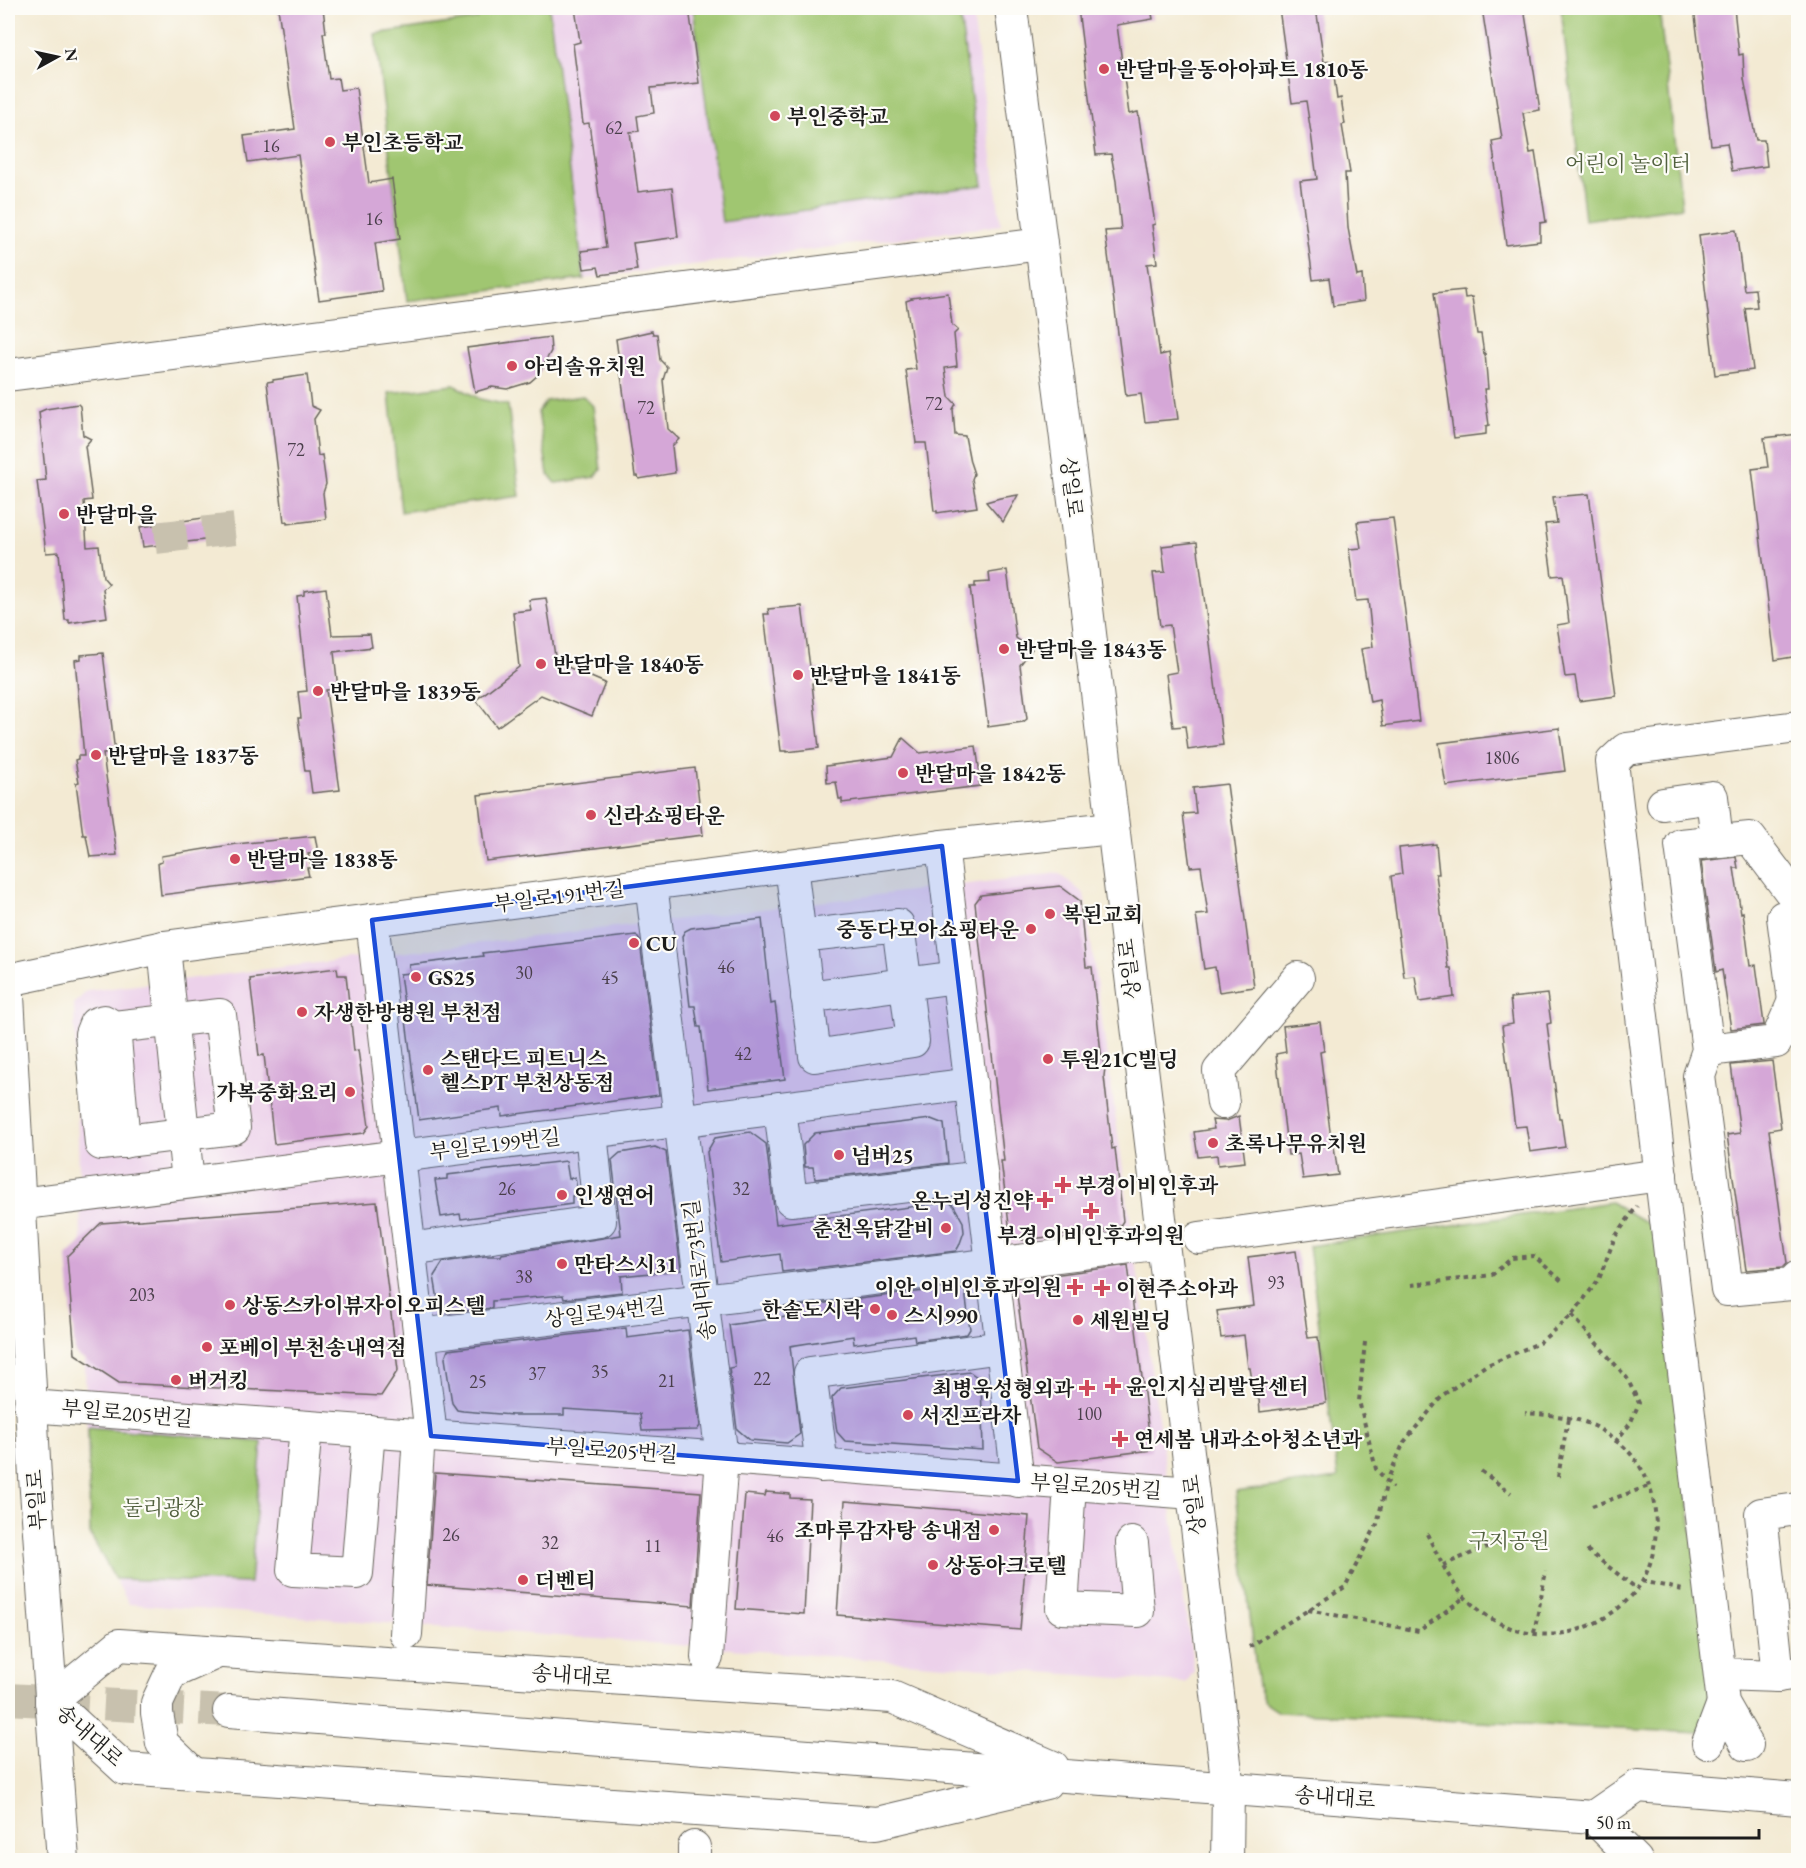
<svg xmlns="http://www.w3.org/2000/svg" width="1806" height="1868" font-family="'EB Garamond','Noto Serif KR',serif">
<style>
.built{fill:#ecd1ea}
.green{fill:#a0c671;stroke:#5e7146;stroke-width:1.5}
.building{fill:#d5a7d7}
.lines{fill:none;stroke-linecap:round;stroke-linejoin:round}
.minor-tunnel{stroke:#c8c1ae;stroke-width:32;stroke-dasharray:32 16;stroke-linecap:butt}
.minor-casing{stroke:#67645c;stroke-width:34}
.path{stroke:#67645c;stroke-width:4;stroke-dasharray:4.5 4.5;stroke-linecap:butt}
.minor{stroke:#fff;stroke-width:32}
.marked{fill:#1d4ed8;fill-opacity:0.2;stroke:#1d4ed8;stroke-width:4.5;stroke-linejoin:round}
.poi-dot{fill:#d1495b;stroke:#fdfcf7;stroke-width:2}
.labels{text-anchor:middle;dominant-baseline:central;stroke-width:4.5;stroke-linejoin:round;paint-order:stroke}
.number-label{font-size:18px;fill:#4a3f4b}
.poi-label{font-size:21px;font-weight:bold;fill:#1c1c1c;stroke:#fdfcf7;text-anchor:start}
.park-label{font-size:21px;fill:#51603e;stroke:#fdfcf7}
.street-label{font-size:21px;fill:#1c1c1c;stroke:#fdfcf7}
</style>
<rect width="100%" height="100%" fill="#fdfcf7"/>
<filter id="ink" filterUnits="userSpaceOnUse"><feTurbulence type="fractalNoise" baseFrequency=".0167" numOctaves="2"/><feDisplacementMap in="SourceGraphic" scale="12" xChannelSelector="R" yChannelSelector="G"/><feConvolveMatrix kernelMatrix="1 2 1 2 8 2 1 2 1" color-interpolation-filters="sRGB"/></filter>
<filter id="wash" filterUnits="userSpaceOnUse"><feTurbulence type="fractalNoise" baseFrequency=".008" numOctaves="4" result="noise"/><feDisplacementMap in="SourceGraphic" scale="24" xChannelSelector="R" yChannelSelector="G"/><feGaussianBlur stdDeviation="1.35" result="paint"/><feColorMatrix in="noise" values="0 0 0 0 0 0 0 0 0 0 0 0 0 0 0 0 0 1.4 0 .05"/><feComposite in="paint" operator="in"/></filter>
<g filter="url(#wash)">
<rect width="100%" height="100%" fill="#f3ead3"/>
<!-- built -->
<g class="built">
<polygon points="549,8 972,8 1001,225 584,279"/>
<polygon points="1059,873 1084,894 1194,1671 1186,1683 129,1604 90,1534 74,1004 87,991"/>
</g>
<!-- green -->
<g class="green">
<polygon points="476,8 549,8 584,279 407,301 375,34 477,19"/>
<polygon points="693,8 959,8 983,185 722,222"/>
<polygon points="1561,8 1659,8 1682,207 1585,220"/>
<polygon points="454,385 480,399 508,405 520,496 401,512 389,393"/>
<polygon points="583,396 593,406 601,470 595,477 556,483 548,474 538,412 546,401"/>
<polygon points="1611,1202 1657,1229 1712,1701 1700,1733 1279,1712 1264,1702 1258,1686 1236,1492 1338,1478 1309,1246"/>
<polygon points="88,1427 262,1442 250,1583 115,1579 90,1534"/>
</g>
<g id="blocks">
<!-- building -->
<g class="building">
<polygon points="278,8 323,8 326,33 323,33 329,79 338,78 340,90 356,88 369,183 392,179 400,239 375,243 382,291 319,300 298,155 248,162 244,136 295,129"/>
<polygon points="575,8 689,8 699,83 651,88 654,113 637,116 639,131 630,132 638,192 672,188 678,237 633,243 637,270 600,275 598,267 584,269 581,251 606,248 589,123 583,124 573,44 580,42"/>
<polygon points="1078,8 1114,8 1114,9 1151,8 1153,19 1117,25 1129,114 1138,112 1155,224 1152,225 1157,263 1147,264 1160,355 1169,353 1178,419 1145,422 1141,394 1126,396 1105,231 1121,230 1116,181 1111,154 1096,155"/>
<polygon points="1279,8 1316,8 1324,62 1332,61 1337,99 1341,98 1345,124 1342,125 1350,173 1345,173 1348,228 1357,276 1362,275 1364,301 1333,306 1329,278 1313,280 1300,181 1317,179 1311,133 1306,101 1292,103"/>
<polygon points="1482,8 1524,8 1540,110 1523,113 1530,153 1535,152 1546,222 1540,223 1540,241 1506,245 1492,141 1502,139"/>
<polygon points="1694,8 1734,8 1739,55 1743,54 1744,79 1756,140 1764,140 1767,166 1732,171 1727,143 1711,145"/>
<polygon points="1736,230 1744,290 1755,289 1757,307 1745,308 1753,370 1715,375 1699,235"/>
<polygon points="1464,290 1465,298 1472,297 1477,334 1481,334 1484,354 1485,353 1488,389 1484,389 1489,425 1486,426 1486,434 1454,438 1434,293"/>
<polygon points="948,293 952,325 958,330 954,334 957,366 945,368 949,397 956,404 953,409 955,435 965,436 970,462 974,474 972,479 977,507 937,513 937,511 934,511 926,443 916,443 906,370 916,369 906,301 912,299 911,298"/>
<polygon points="652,331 653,334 657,334 660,360 667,367 663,380 668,429 679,439 672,446 675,473 639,479 638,476 635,476 616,339"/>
<polygon points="550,337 551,351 538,375 530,382 507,389 492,387 475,392 467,348"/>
<polygon points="307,375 311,406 320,410 314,419 318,456 322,455 326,484 323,493 326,519 287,524 287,521 284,522 267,382 273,381 273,380"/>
<polygon points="78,404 80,406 83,435 91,439 85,446 92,500 84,501 87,547 99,546 103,577 109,584 103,589 107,617 69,623 69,620 65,620 59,552 46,553 37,481 46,480 39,412 46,409"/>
<polygon points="1798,434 1798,461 1793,462 1798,504 1798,656 1775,660 1752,469 1768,467 1764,438"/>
<polygon points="1589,494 1616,696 1579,701 1575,676 1565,677 1557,625 1569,623 1563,575 1552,576 1545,524 1557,523 1553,497"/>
<polygon points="1018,495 1003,522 986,502 1000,498"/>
<polygon points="210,517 213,539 143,547 140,527"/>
<polygon points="1393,518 1419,721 1383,726 1379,700 1370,702 1361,649 1373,647 1368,600 1356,601 1349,549 1361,548 1357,522"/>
<polygon points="1197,542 1223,745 1188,750 1185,726 1173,727 1166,674 1177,672 1170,625 1160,626 1153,573 1165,572 1162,546"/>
<polygon points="1007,570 1016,638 1032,649 1020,665 1027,719 1023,722 988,727 970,587 975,587 975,583 990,582 989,573"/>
<polygon points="326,588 332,635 370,634 372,647 334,652 338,689 326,690 340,790 312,793 309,771 305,771 298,718 301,718 298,692 307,691 297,596 304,595 304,591"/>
<polygon points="546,598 556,662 605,683 592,716 541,695 497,727 476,700 519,667 513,612 531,610 529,600"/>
<polygon points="802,606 810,667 845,677 812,683 819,748 787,752 787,751 781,751 764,614 769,614 768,609"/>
<polygon points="103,653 115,753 103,754 117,855 90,857 86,835 83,835 76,783 79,782 75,760 78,759 78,756 84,756 75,660 81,659 81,655"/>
<polygon points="1559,728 1565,771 1446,786 1439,743"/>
<polygon points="903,738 920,753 976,746 981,781 979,781 980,786 842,803 842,799 839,799 836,782 827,783 826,766 893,757"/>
<polygon points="695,768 703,835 486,861 478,795"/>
<polygon points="1227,784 1254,987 1219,992 1215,967 1204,969 1196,915 1208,914 1201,866 1190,867 1183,814 1196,813 1193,788"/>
<polygon points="315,836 318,853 308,854 312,868 307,868 309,876 161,895 158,863 162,862 161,856 236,844"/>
<polygon points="1436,844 1439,874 1436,874 1448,968 1451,968 1454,997 1419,1002 1415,976 1404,977 1391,876 1402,874 1399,848"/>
<polygon points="1736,857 1738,868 1734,868 1741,913 1743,912 1750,966 1756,965 1764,1024 1764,1025 1731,1029 1722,970 1716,972 1701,861"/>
<polygon points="1060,886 1080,901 1086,967 1092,967 1101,1053 1105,1068 1104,1076 1112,1149 1115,1148 1123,1221 1118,1229 1022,1240 1010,1232 1001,1161 1004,1161 975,903 981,895"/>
<polygon points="762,919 771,1004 775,1003 785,1079 708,1089 701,1027 698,1027 695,1006 690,1006 682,936 685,931 691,928"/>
<polygon points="636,935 640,941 659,1095 502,1116 501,1108 419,1120 400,974 410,973 409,965 483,956 482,953"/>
<polygon points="337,968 338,975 346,975 354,1051 358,1050 369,1126 364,1133 274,1144 264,1055 259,1056 250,979"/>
<polygon points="1547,994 1551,1023 1547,1024 1559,1118 1561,1118 1565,1147 1530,1152 1526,1126 1515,1127 1502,1026 1513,1024 1510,998"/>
<polygon points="1320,1022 1324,1051 1320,1052 1332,1146 1334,1146 1338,1175 1303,1179 1299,1154 1288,1155 1276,1054 1286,1052 1283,1026"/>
<polygon points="1772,1061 1781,1128 1769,1130 1787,1263 1783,1267 1746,1270 1727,1135 1740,1133 1731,1065"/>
<polygon points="1239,1116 1245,1162 1218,1165 1217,1155 1198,1157 1194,1132 1214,1129 1212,1120 1226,1121"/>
<polygon points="931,1119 944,1124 948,1163 815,1179 813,1167 805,1167 803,1145 815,1133"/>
<polygon points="750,1132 766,1144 776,1224 949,1202 954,1206 963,1222 964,1232 959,1246 956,1251 782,1272 780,1254 721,1262 707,1152 715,1138"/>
<polygon points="655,1147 666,1152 681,1270 621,1276 622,1292 564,1299 563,1295 492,1301 492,1308 448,1313 439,1306 434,1276 443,1262 485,1256 501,1256 502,1254 621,1235 612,1160 620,1153"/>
<polygon points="566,1161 569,1179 575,1177 578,1195 572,1196 572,1204 461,1219 460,1214 441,1217 435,1180 447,1179 447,1175"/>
<polygon points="377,1202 398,1370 381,1396 119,1383 75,1354 67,1256 101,1223"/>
<polygon points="1296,1251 1308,1338 1318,1337 1326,1403 1260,1412 1259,1399 1255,1398 1250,1368 1248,1368 1244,1335 1221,1338 1217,1311 1254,1306 1248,1257"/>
<polygon points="1128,1265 1151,1450 1058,1462 1037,1448 1016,1287 1023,1279"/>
<polygon points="957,1287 965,1291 970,1329 967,1334 915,1341 914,1335 854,1344 853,1336 790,1346 800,1434 787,1443 750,1440 737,1429 729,1368 735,1367 729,1325 786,1317 785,1308"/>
<polygon points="626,1328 627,1338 688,1330 700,1426 697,1430 642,1431 640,1414 564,1409 564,1415 512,1415 463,1411 457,1410 452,1403 445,1358 448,1350"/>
<polygon points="970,1372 981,1380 983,1450 845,1441 837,1432 832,1398 841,1388"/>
<polygon points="435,1473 701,1492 693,1606 427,1585"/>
<polygon points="766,1492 790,1494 790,1498 810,1499 804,1614 736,1609 745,1494 765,1496"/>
<polygon points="845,1501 1029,1516 1020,1630 837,1615"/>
</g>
</g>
</g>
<g filter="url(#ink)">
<use href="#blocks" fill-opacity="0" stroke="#67645c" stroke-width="1.5"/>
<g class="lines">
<!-- minor-tunnel -->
<g class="minor-tunnel">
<polyline points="155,538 235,529"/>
<polyline points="8,1699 229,1711"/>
</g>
<defs>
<g id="minor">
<polyline points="1011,8 1077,525 1217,1694 1228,1789 1227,1860"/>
<polyline points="8,375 1041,244"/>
<polyline points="1663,804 1712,797 1717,841"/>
<polyline points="942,846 1018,1481"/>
<polyline points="791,866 815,1056 913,1041 898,925 800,936"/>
<polyline points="651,884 722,1458 707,1657"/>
<polyline points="1798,890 1790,891 1750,838 1681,845 1708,1050 1699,1076 1727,1290 1791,1284 1798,1277"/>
<polyline points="1783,917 1794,1001"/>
<polyline points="372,920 431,1436"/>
<polyline points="164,947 188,1182"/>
<polyline points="8,980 164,947 942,846 1112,828"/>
<polyline points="8,996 35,1477 63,1860"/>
<polyline points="807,997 957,977"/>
<polygon points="220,1015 234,1128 101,1144 91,1034 95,1024 104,1021 114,1027"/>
<polyline points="114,1027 124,1142"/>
<polyline points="1708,1050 1776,1042 1794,1001 1798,1001"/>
<polyline points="1223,1103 1219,1071 1298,978"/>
<polyline points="780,1108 791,1200 982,1177"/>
<polyline points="19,1204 971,1084"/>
<polyline points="1199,1238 1661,1175"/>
<polyline points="410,1249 600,1221 591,1132"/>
<polyline points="420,1335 1147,1245"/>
<polyline points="30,1406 1193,1493"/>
<polyline points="306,1427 293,1570 357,1573 369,1431"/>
<polyline points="822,1466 810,1373 1002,1347"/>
<polyline points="1070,1485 1062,1608 1138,1611 1132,1543"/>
<polyline points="1798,1509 1761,1514 1778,1676 1798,1673"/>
<polyline points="406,1634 419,1435"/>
<polyline points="1720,1674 1778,1676"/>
<polyline points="51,1701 119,1645 892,1697 1053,1767"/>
<polyline points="51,1701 125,1769 877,1823 1046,1783"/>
<polyline points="229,1711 1593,1817 1638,1786 1798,1799"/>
<polyline points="1708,1743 1723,1703"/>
<polyline points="1747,1745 1723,1703 1612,762 1626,749 1798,727"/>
<polyline points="194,1774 162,1743 157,1713 157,1703 171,1673 216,1653"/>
<polyline points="1593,1817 1636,1860"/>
<polyline points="694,1860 694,1847"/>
</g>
</defs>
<!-- minor casing -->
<use href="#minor" class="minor-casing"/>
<!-- path -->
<g class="path">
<polyline points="1411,1285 1492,1275 1512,1258 1534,1256 1563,1282"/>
<polyline points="1572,1315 1627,1378 1639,1403 1630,1424 1616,1441"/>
<polyline points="1365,1342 1359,1401 1376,1469 1393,1488"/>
<polyline points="1481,1471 1511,1493"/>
<polyline points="1558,1477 1568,1419"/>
<polyline points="1592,1506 1649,1486"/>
<path d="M1427,1534c10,20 20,42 34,59 38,43 94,55 143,25 15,-9 30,-22 39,-38 22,-42 16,-102 -20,-134 -5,-4 -11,-7 -15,-11 -5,-3 -10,-8 -16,-10 -20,-9 -44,-10 -67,-12"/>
<polyline points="1587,1550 1636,1588"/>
<polyline points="1443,1565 1504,1540"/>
<polyline points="1642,1581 1683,1590"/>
<polyline points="1308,1610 1419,1631 1465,1597"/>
<polyline points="1534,1633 1546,1571"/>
<polyline points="1249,1647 1345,1587 1377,1524 1387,1481 1404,1442 1443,1395 1485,1366 1539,1343 1572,1315 1599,1279 1615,1237 1637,1206"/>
<polyline points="8,1851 17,1851"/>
</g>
<!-- minor -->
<use href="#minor" class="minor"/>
</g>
</g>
<!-- marked area -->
<path class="marked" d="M942,846l76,635 -587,-45 -59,-516z"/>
<!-- markers -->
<g class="poi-dot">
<circle cx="1104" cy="69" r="6"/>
<circle cx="775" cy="116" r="6"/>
<circle cx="330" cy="142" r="6"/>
<circle cx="512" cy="366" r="6"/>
<circle cx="64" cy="514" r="6"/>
<circle cx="1004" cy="649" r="6"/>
<circle cx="541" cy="664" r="6"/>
<circle cx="798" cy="675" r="6"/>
<circle cx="318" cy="691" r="6"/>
<circle cx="96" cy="755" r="6"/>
<circle cx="903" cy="773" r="6"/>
<circle cx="591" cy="815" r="6"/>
<circle cx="235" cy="859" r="6"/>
<circle cx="1050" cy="914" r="6"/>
<circle cx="1031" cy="929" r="6"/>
<circle cx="634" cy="943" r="6"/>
<circle cx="416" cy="977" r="6"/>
<circle cx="302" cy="1012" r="6"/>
<circle cx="1048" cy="1059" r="6"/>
<circle cx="428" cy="1070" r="6"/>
<circle cx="350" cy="1092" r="6"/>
<circle cx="1213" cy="1143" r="6"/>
<circle cx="839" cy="1155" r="6"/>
<path d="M1060 1176h6v6h6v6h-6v6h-6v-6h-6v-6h6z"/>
<circle cx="562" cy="1195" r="6"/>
<path d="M1042 1191h6v6h6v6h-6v6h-6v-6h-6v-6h6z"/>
<path d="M1088 1202h6v6h6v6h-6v6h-6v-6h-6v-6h6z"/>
<circle cx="946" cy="1228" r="6"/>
<circle cx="562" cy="1264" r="6"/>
<path d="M1072 1278h6v6h6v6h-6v6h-6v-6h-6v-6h6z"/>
<path d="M1099 1279h6v6h6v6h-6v6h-6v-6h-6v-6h6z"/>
<circle cx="230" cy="1305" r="6"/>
<circle cx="875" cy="1309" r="6"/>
<circle cx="892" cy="1315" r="6"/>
<circle cx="1078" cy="1320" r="6"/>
<circle cx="207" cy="1347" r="6"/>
<circle cx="176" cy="1380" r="6"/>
<path d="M1110 1377h6v6h6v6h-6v6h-6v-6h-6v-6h6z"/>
<path d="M1084 1379h6v6h6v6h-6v6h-6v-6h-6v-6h6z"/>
<circle cx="908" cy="1415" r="6"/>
<path d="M1117 1430h6v6h6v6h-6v6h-6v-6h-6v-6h6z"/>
<circle cx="994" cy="1530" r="6"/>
<circle cx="933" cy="1565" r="6"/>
<circle cx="523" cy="1580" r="6"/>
</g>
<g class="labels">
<!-- number labels -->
<g class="number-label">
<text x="614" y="127">62</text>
<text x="271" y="145">16</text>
<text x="374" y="218">16</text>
<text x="934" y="403">72</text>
<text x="646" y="407">72</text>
<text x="296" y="449">72</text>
<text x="1502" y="757">1806</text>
<text x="726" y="966">46</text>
<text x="524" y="972">30</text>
<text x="610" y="977">45</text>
<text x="743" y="1053">42</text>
<text x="507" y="1188">26</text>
<text x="741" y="1188">32</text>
<text x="524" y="1276">38</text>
<text x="1276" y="1282">93</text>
<text x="142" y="1294">203</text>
<text x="600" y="1371">35</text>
<text x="537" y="1373">37</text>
<text x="762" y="1378">22</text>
<text x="667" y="1380">21</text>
<text x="478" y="1381">25</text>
<text x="1089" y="1413">100</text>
<text x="451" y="1534">26</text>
<text x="775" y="1535">46</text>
<text x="550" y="1542">32</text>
<text x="653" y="1545">11</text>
</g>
<!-- poi labels -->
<g class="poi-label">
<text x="1116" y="69">반달마을동아아파트 1810동</text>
<text x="787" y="116">부인중학교</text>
<text x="342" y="142">부인초등학교</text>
<text x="524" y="366">아리솔유치원</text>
<text x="76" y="514">반달마을</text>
<text x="1016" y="649">반달마을 1843동</text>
<text x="553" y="664">반달마을 1840동</text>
<text x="810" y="675">반달마을 1841동</text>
<text x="330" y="691">반달마을 1839동</text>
<text x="108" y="755">반달마을 1837동</text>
<text x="915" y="773">반달마을 1842동</text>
<text x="603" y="815">신라쇼핑타운</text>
<text x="247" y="859">반달마을 1838동</text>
<text x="1062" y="914">복된교회</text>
<text x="1019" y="929" text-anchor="end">중동다모아쇼핑타운</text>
<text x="646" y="943">CU</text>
<text x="428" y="977">GS25</text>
<text x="314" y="1012">자생한방병원 부천점</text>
<text x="440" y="1058">스탠다드 피트니스<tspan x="440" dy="24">헬스PT 부천상동점</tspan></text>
<text x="1060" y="1059">투원21C빌딩</text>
<text x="338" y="1092" text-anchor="end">가복중화요리</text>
<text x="1225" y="1143">초록나무유치원</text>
<text x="851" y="1155">넘버25</text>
<text x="1076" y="1185">부경이비인후과</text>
<text x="574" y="1195">인생연어</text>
<text x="1033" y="1200" text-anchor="end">온누리성진약</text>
<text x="934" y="1228" text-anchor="end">춘천옥닭갈비</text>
<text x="1091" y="1235" text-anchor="middle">부경 이비인후과의원</text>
<text x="574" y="1264">만타스시31</text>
<text x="1062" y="1287" text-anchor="end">이안 이비인후과의원</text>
<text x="1116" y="1288">이현주소아과</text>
<text x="242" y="1305">상동스카이뷰자이오피스텔</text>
<text x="863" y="1309" text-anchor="end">한솥도시락</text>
<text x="904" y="1315">스시990</text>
<text x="1090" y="1320">세원빌딩</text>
<text x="219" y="1347">포베이 부천송내역점</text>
<text x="188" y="1380">버거킹</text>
<text x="1126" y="1386">윤인지심리발달센터</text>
<text x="1074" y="1388" text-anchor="end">최병욱성형외과</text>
<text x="920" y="1415">서진프라자</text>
<text x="1134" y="1439">연세봄 내과소아청소년과</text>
<text x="982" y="1530" text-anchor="end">조마루감자탕 송내점</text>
<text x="945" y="1565">상동아크로텔</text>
<text x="535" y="1580">더벤티</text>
</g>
<!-- park labels -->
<g class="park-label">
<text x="1628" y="163">어린이 놀이터</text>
<text x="163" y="1507">둘리광장</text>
<text x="1509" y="1540">구지공원</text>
</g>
<!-- street labels -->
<g class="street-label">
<text transform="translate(1072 487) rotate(83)">상일로</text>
<text transform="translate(559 896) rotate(-7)">부일로191번길</text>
<text transform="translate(1129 969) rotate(-97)">상일로</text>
<text transform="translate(495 1144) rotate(-7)">부일로199번길</text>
<text transform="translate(699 1270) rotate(-97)">송내대로73번길</text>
<text transform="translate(605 1312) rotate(-7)">상일로94번길</text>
<text transform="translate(127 1413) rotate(5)">부일로205번길</text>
<text transform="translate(612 1450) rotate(4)">부일로205번길</text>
<text transform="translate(1096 1486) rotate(4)">부일로205번길</text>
<text transform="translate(36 1500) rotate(-94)">부일로</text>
<text transform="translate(1194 1505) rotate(-97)">상일로</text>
<text transform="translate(572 1675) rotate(4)">송내대로</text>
<text transform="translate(90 1735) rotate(42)">송내대로</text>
<text transform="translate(1335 1797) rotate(4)">송내대로</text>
</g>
</g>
<!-- margin -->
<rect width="1806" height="1868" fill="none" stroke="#fdfcf7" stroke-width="30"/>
<!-- north arrow -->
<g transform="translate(57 57) rotate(82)" stroke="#fdfcf7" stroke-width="4.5" paint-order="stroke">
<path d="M0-4.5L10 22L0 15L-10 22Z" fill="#1c1c1c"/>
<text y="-9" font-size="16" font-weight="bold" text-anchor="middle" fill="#1c1c1c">N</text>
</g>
<!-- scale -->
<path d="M1587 1829v9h172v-9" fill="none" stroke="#1c1c1c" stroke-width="3"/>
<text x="1596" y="1829" font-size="18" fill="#1c1c1c" stroke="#fdfcf7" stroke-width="4.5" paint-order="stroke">50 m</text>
</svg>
